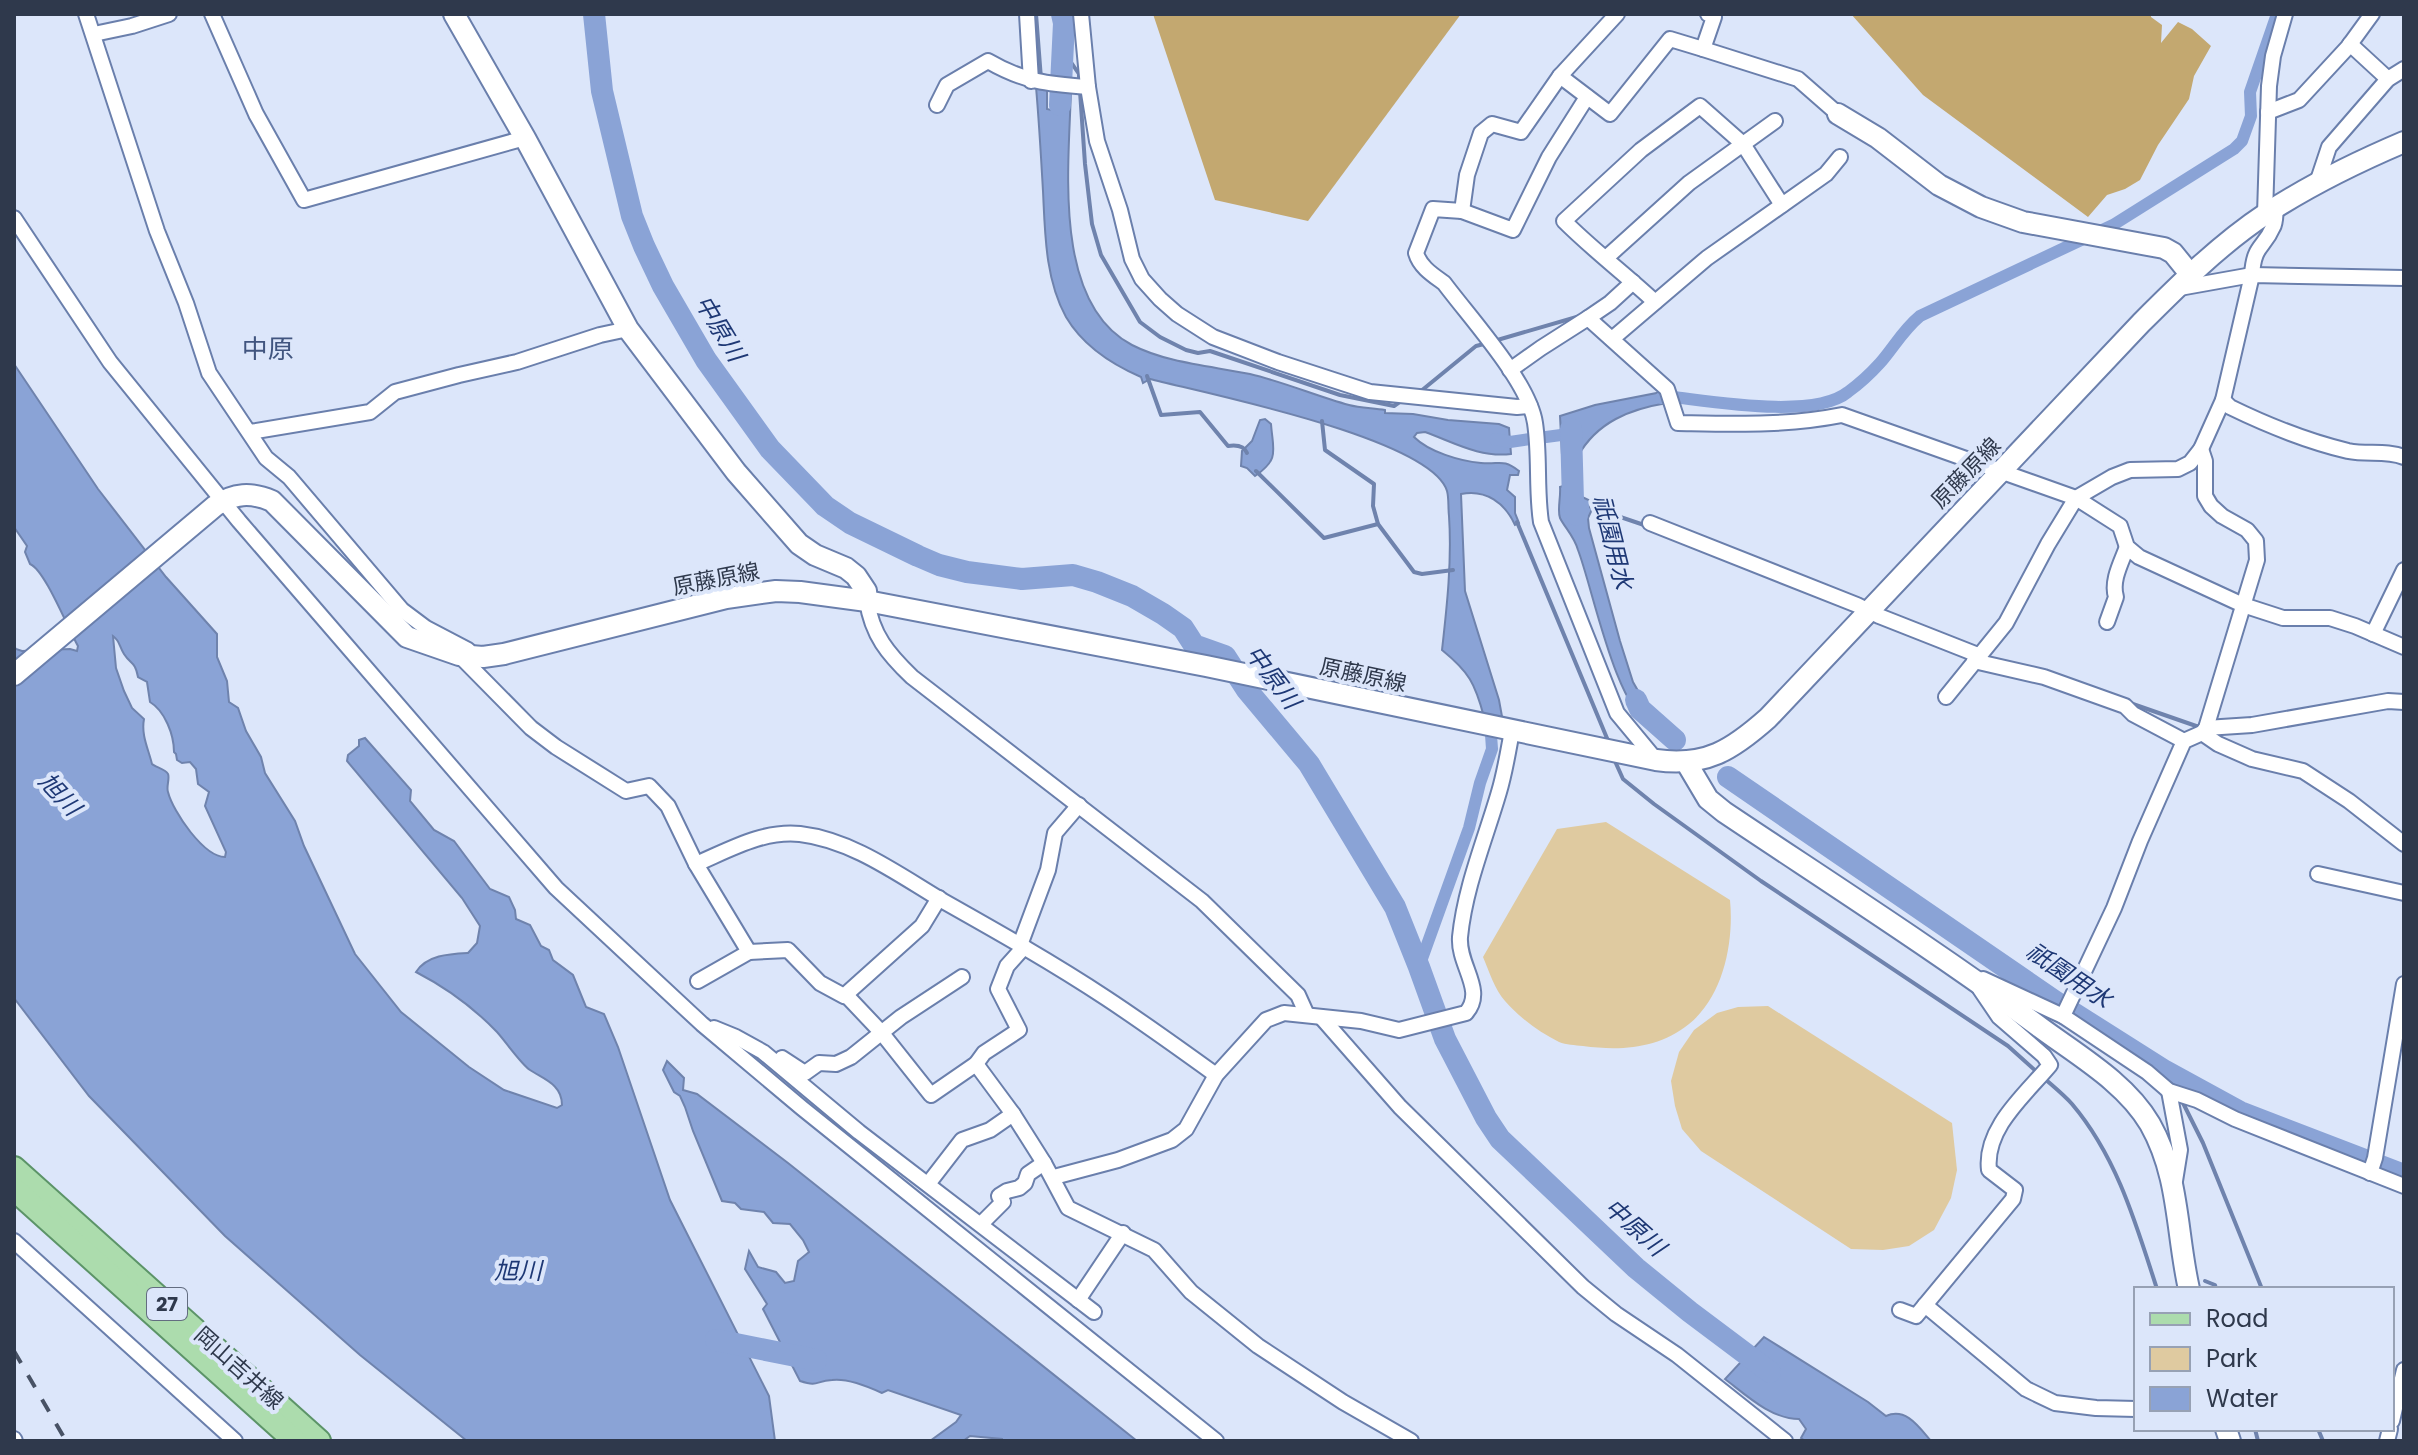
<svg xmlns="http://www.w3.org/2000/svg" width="2418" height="1455" font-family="Poppins,'Noto Sans JP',sans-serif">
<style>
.green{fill:#dfcaa0}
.forest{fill:#c3a870}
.water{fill:#8aa3d6;stroke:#6f83ad;stroke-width:2;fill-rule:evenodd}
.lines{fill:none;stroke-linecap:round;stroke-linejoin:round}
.stream{stroke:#6f83ad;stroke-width:4}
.canal{stroke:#8aa3d6;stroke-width:12}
.river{stroke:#8aa3d6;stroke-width:22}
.street-casing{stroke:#6a7fac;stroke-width:18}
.secondary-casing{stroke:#6a7fac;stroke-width:24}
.primary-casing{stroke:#5c9468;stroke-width:26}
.street{stroke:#fff;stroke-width:14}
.secondary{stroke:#fff;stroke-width:20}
.primary{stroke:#acdcad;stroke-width:22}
.rail{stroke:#485265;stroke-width:4;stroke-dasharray:14 14;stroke-linecap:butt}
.labels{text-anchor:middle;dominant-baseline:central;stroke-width:8;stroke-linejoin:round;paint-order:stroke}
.shield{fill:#dce6fa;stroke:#636d80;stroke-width:2}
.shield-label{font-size:20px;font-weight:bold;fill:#2f394c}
.street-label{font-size:22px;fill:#2f394c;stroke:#dce6fa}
.water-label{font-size:24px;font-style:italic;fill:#1e3875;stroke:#dce6fa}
.quarter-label{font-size:26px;fill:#41557f;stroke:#dce6fa}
</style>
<rect width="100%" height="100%" fill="#dce6fa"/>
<!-- green -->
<g class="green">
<path d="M1606,822l124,78c4,41 -6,96 -41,124 -31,25 -69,27 -106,22 -8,-1 -17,-1 -24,-4 -20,-10 -39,-24 -54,-41 -10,-11 -16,-30 -22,-44l74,-128z"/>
<polygon points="1768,1006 1952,1123 1957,1170 1951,1198 1934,1230 1909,1246 1883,1250 1851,1249 1701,1151 1682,1129 1675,1106 1671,1081 1679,1052 1694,1030 1717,1013 1738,1007"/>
</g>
<!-- forest -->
<g class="forest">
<polygon points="1153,14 1461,14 1308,221 1215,200"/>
<polygon points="1851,14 2151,14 2151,17 2162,25 2161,43 2178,22 2192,29 2211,46 2194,76 2189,99 2158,145 2140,180 2125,189 2107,195 2088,217 1923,95"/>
</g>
<!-- water -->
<g class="water">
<path d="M1036,87l11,1v21l4,1 4,-4 -1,-18 17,2c-2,75 -19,213 61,255 35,18 79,21 118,29 34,8 66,22 99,31 11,3 24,3 36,5v3l28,1 35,6 51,4 10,4 2,26c-31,4 -58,-12 -86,-22l-8,1 -3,4c15,15 46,24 67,26 19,2 21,-5 38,8l-1,4h-8l-3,15 8,7v16l4,10 -4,2c-10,-22 -29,-36 -54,-31l4,97 34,109 4,22 -19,-5c-9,-34 -15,-45 -42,-67 5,-44 10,-90 7,-134 -1,-8 0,-18 -2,-25 -16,-53 -243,-98 -297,-112l-7,4 -2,-6c-30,-13 -58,-31 -75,-60 -21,-38 -21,-85 -23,-126 -2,-35 -4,-70 -7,-104z"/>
<path d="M14,364l84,125 68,88 51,57v23l10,24 2,21 9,6 8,23 15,26 4,16 30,48 9,25 51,108 46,58 68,55 35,23 53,18 5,-3c0,-21 -19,-26 -32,-35 -9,-6 -24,-28 -33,-38 -24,-25 -50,-44 -81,-60 11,-17 33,-18 52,-19l9,-10 3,-17 -18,-28 -115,-137 1,-6 11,-9v-6l6,-2 46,52 -1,11 24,29 20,11 36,48 19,8 6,13 1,9 14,6 11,21 8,4 4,10 20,15 13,32 18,7 14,33 52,153 99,196 6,45h-308l-107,-86 -135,-119 -136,-140 -75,-98v-352l2,3 6,2 48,-2 7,2 1,-5c-10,-17 -33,-76 -48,-82l-5,-12 2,-6 -13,-19zM113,636c7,5 6,10 11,18 7,11 11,7 14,23l9,5 3,20c15,9 24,33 24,50l2,2 1,6 5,3 8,-1 6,7 2,15 11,8 -4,14 21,46 -1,5c-21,0 -52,-45 -57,-65 -2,-5 2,-14 0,-18 -2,-5 -13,-7 -16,-10 -4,-16 -11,-29 -8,-45l-12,-11 -8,-17 -8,-23z"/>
<path d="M1662,392l5,11c-37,6 -70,19 -89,53l-16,-1 -2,-39 35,-11z"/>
<path d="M1265,419l6,5c2,27 9,35 -16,52l-8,-8 -6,-2 1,-15 10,-10 8,-21z"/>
<path d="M1566,485l10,2 6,10 13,6 -7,15 1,10 31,113 13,41 12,21 17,13 -11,9c-36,-19 -58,-136 -73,-175 -4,-14 -13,-22 -18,-32 -3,-8 1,-21 0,-31z"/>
<path d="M667,1061l17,17 -1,12 14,4 91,69 349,278h-135v-2l-32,-3 -7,5h-33l26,-19 5,-7 -73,-25 -6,3c-15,-7 -34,-15 -50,-13 -17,1 -13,7 -32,1l-37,-72 4,-5 -22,-35 4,-18 9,16 18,5 9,11 9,-2 4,-20 11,-9 -6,-12 -13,-16 -17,-1 -9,-11 -23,-3 -6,-6 -13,-2 -29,-70 -8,-24 -5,-11 -6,-4 -11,-22z"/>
<path d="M1764,1337l104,65 18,14c20,-9 33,11 45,25h-126l-4,-3 5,-9 -7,-10c-28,0 -53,-24 -74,-40z"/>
</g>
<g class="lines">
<!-- stream -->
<g class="stream">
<polyline points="1036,14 1041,79"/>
<polyline points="1062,49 1079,74 1079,82"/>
<polyline points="1080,91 1085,164 1092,224 1101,255 1140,322 1160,337 1186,350 1198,353 1210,351 1340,395 1394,406 1401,401"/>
<polyline points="1494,341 1580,316"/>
<path d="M1147,376l14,39 39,-3 28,34c7,-1 16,-1 19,7"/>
<polyline points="1421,391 1476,346 1484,344"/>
<polyline points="1322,421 1325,450 1374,484 1373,506 1378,524"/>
<polyline points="1256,471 1324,538 1378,524 1414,572 1422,574 1453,570"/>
<polyline points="1591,507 1647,526"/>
<polyline points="1517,522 1609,743"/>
<polyline points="2130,703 2199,727"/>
<polyline points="1614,759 1623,779 1654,804 1761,881 2008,1046 2038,1073"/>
<polyline points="2165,1071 2175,1090"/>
<path d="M2045,1079c9,8 19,16 27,25 45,53 64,120 85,185"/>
<polyline points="2182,1101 2203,1143 2262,1289"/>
<polyline points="2205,1281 2215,1285 2216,1289"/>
<polyline points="2255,1429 2258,1441"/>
<polyline points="2318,1429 2323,1441"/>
</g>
<!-- canal -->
<g class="canal">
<path d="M1661,398l12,-1c42,5 142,22 175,-5 11,-8 23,-19 32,-29 14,-16 23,-33 40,-47l193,-91 121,-76 8,-8 9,-25 -1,-24 27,-78"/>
<polyline points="1546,437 1561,435 1573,428"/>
<polyline points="1495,439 1510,442 1530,439"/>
<polyline points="1419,967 1469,828 1480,783 1492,749 1490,720"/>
</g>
<!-- river -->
<g class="river">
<polyline points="594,14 602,91 632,216 644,246 663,286 706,360 770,449 825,506 850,523 918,556 939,565 967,572 1022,579 1073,575 1097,582 1132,596 1163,614 1183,628 1194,645 1225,656 1247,690 1309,764 1395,907 1419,967 1445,1039 1486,1118 1500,1139 1636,1268 1690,1312 1770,1372"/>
<polyline points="1060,105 1064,23 1062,14"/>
<polyline points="1571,429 1573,501 1577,515"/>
<polyline points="1636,700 1640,709 1675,740"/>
<polyline points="1728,777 2056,1002 2165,1071 2240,1112 2404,1175"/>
<polyline points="716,1340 816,1360"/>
</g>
<defs>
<g id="street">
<polyline points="86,14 157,231 186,303 209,373 266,458 289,477 402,610 426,628 468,650"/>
<polyline points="212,14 256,114 304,200 525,138"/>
<polyline points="1027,14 1031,81"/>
<polyline points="1081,14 1088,87 1097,141 1120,210 1132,259 1142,279 1160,299 1177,314 1213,337 1278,362 1370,392 1517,407 1530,406"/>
<path d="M1617,14l-57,62 -39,56 -29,-8 -11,9 -14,42 -5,36 -29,-2 -17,44c4,14 17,22 28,30 26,35 85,99 91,140 5,33 1,66 6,99l76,191 39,47"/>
<polyline points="1708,14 1714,17 1703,49 1798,79 1838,114"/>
<polyline points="94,34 132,26 169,14"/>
<polyline points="2350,44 2388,79"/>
<polyline points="1560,76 1610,114 1670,39 1703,49"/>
<path d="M937,105l10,-20 41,-24c36,21 60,23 100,26"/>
<polyline points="2268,112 2299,100 2348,47 2372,14"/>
<polyline points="2317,183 2329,147 2388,79 2404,69"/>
<polyline points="1462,211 1513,230 1549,157 1587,97"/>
<polyline points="2265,214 2269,86 2273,56 2285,14"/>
<polyline points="14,218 110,362 239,521 556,888 702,1024 802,1108 1216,1441"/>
<polyline points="1606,258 1689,183 1775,121"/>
<polyline points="2174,289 2252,275 2404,278"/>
<path d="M1655,302c-30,-28 -62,-52 -91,-81l77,-71 59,-44 43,38 39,61"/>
<polyline points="1588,318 1610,303 1633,282"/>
<polyline points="1612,339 1707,258 1826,174 1840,157"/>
<path d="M1510,370l31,-22 47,-30 79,71 11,34c57,1 109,3 164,-8l234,83 44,28 7,21 12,10 104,48 40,13h47l25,8 49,21"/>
<path d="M2223,400l7,7c39,19 76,34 118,44 19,4 38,-1 56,6"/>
<polyline points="250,432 370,412 395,392 459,375 517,362 600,335 628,329"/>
<polyline points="1650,523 1857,605 1879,616 1978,655"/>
<path d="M867,601c5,34 21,53 45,76l290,224 96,94 9,20"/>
<path d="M2107,622l9,-25c-5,-16 5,-34 11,-50"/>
<polyline points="2373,634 2404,570"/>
<polyline points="459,655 531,728 556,747 626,791 649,786 668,806 696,864 749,952"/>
<polyline points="1974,661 2044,677 2125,706 2133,714 2184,741"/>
<path d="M1946,697l60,-74 42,-79 28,-46 36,-21 18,-7 48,-1 12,-6 11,-14 22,-49 29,-125c2,-31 11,-25 21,-48 3,-5 2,-13 3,-19"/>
<polyline points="2206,728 2252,725 2388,701 2404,702"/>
<polyline points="2202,733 2218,744 2252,759 2303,771 2349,801 2404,844"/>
<path d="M696,864c33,-14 67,-34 104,-30 52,6 99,41 143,67 55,31 110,62 163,97 38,25 74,51 110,77"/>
<polyline points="2318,874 2404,893"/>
<polyline points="1020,945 1048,870 1055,833 1079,805"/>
<polyline points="1983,979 2063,1016 2147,1072 2169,1091 2197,1100 2235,1119 2404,1186"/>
<polyline points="698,981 749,952 788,950 820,983 844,996 922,926 939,898"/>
<polyline points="846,995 881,1032 931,1095 976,1064 984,1053 1019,1030 998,989 1007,966 1024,947"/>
<polyline points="2063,1016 2114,908 2140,841 2184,741 2202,733 2206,728 2257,560 2256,541 2247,530 2222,516 2211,506 2205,496 2205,461 2201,449"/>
<polyline points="1321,1017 1400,1107 1583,1287 1616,1314 1677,1355 1785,1441"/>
<polyline points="714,1028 736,1037 763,1052 859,1132 1094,1312"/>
<polyline points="782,1058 805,1073 819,1063 836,1064 851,1057 901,1017 962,977"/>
<polyline points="976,1064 1013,1114 1044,1163 1068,1208 1154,1250 1191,1292 1258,1346 1343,1402 1411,1441"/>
<polyline points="2169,1091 2180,1150 2175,1181"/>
<polyline points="2370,1173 2375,1158 2404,984"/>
<path d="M1054,1177l64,-17 54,-20 14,-11 30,-54 50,-55 18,-7 77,8 38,9 67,-17c20,-23 -8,-47 -6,-76 5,-50 25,-97 39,-145 6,-20 9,-40 13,-61"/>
<polyline points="928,1184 962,1140 990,1130 1013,1114"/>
<polyline points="981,1224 1003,1202 999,1196 1007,1191 1019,1188 1025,1183 1028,1174 1044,1163"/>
<polyline points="14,1241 235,1441"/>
<polyline points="1078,1300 1123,1233"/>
<polyline points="1925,1305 2026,1389 2055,1403 2096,1408 2136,1409"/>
<path d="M1900,1310l16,6 97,-117 2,-9 -26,-20c-5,-42 37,-76 61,-105l-6,-9 -45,-39 -19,-28"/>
<polyline points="2392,1421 2404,1370"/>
<polyline points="14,1439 15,1441"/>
<polyline points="2387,1441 2390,1429"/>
</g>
<g id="secondary">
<polyline points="454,14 525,138 628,329 736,472 799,544 815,555 846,568 856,576 866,591 867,601"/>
<polyline points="1838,114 1878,138 1939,185 1981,207 2023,222 2164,248 2173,253 2190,274"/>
<path d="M14,675l201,-169c19,-13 36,-14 57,-5l135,136 52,18 24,2 21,-3 222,-56 50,-7 24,1 67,9 339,65 450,94c50,7 76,-10 112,-42l373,-395c39,-39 79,-79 126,-110 43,-28 90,-51 137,-71"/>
<path d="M1686,762l22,37 16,13c106,71 214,140 317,216 38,28 85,55 109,96 30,53 26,108 39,165"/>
<polyline points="2226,1429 2230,1441"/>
</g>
<g id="primary">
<polyline points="14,1168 319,1441"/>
<polyline points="14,1189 295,1441"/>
</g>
</defs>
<!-- street casing -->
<use href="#street" class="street-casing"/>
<!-- secondary casing -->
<use href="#secondary" class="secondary-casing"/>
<!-- primary casing -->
<use href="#primary" class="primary-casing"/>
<!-- street -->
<use href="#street" class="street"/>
<!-- secondary -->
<use href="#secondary" class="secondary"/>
<!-- primary -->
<use href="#primary" class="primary"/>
<!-- rail -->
<polyline class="rail" points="14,1351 66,1441"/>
</g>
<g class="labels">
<!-- shield labels -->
<rect class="shield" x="147" y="1288" width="40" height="32" rx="6"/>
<g class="shield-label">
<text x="167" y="1304">27</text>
</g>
<!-- street labels -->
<g class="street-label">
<text transform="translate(1966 473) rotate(-46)">原藤原線</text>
<text transform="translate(716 579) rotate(-11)">原藤原線</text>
<text transform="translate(1363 675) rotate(12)">原藤原線</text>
<text transform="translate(239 1368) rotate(42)">岡山吉井線</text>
</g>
<!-- water labels -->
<g class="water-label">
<text transform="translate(720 328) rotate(59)">中原川</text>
<text transform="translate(1613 542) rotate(76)">祇園用水</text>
<text transform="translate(1273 677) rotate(53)">中原川</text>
<text transform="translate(60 794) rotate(47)">旭川</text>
<text transform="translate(2069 975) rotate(34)">祇園用水</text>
<text transform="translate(1635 1227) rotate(42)">中原川</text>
<text x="518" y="1270">旭川</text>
</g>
<!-- quarter labels -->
<g class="quarter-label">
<text x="268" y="349">中原</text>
</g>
</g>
<!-- border -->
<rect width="2418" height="1455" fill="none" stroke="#2f394c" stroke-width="32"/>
<!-- legend -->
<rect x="2134" y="1287" width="260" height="144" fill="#dce6fa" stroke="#97a1b4" stroke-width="2"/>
<rect x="2150" y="1313" width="40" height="12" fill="#acdcad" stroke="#97a1b4" stroke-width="2"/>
<text x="2206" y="1327" font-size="24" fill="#2f394c">Road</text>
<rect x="2150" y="1347" width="40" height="24" fill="#dfcaa0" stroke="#97a1b4" stroke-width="2"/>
<text x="2206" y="1367" font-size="24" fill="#2f394c">Park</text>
<rect x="2150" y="1387" width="40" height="24" fill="#8aa3d6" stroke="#97a1b4" stroke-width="2"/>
<text x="2206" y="1407" font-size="24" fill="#2f394c">Water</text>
</svg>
